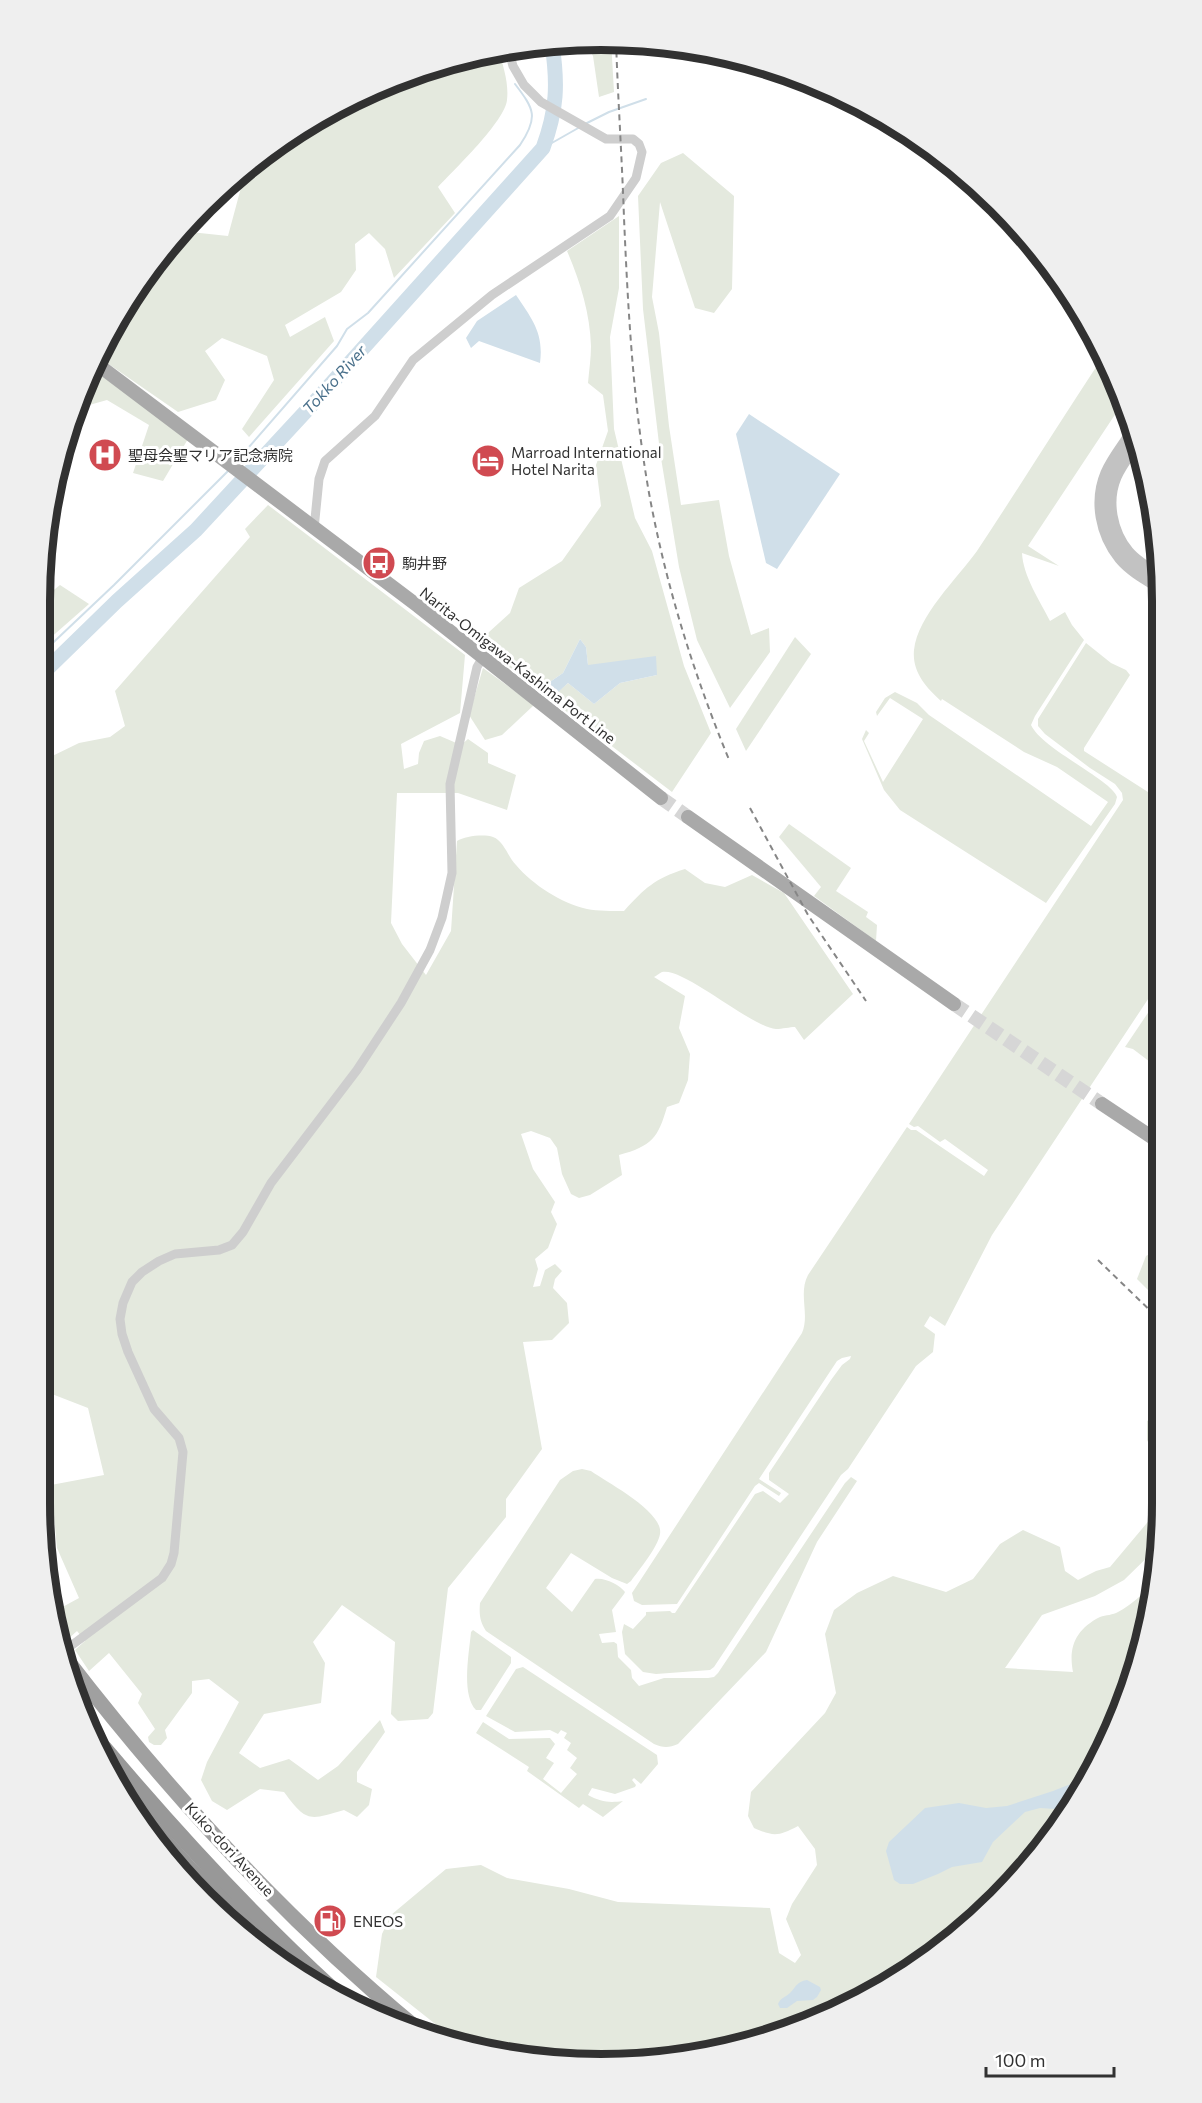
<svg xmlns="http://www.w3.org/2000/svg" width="1202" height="2103" font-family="Commissioner,'Noto Sans JP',sans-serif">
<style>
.green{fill:#e4e9de}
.water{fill:#d0dfe9}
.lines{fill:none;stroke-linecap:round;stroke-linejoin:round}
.stream{stroke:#d0dfe9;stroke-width:2}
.river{stroke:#d0dfe9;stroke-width:15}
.taxiway{stroke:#c2c2c2;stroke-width:22}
.primary-tunnel{stroke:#d6d6d6;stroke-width:14;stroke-dasharray:14 7;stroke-linecap:butt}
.minor{stroke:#cecece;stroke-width:9}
.primary{stroke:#a9a9a9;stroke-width:14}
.trunk{stroke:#a0a0a0;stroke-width:15}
.motorway{stroke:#989898;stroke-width:16}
.rail{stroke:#868686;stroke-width:2;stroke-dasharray:6 4.5;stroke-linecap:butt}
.labels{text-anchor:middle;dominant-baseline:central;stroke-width:6;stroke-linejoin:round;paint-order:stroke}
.poi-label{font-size:15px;fill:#313131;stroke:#fff;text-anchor:start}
.street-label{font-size:15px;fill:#313131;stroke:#fff}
.water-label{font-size:16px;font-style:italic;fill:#486f8a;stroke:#fff}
.rim{fill:none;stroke:#313131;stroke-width:8}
</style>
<rect width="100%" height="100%" fill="#fff"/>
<!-- green -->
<g class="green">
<polygon points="601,39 611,40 614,92 599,97 593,56 585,41"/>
<path d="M498,49c5,16 11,34 9,51 -2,21 -52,69 -69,87l17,26 -61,65 -9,-29 -16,-16 -14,11 1,26 -15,22 -56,33 5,12 35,-20 9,24 -85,96 -7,-8 32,-49 -7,-24 -45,-18 -17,13 20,29 -9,20 -38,12 -78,-54 34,-69 47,-58 47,5 18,-67 42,-35 91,-48 6,3 13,-11z"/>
<polygon points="683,153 734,196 732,289 714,313 695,308 660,202 652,297 659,333 669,426 681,505 719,500 729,556 751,635 769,628 770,652 730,708 697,640 679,567 660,452 643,309 638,196 661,163"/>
<path d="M619,216v72l-9,49 4,92 21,89 17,33 32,115 27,67 -39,59 -122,-93 18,-16 26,21 26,-21 37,-8 -69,-10 -2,-18 -6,-8 -17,34 -25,17 -60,-48 32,-29 9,-25 43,-27 39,-55 -5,-41 12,-34 -5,-36 -15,-12c1,-12 3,-25 3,-37 -1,-33 -11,-65 -24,-95z"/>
<path d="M1104,355l20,46 -96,145 31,20 -37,-13c1,23 18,48 28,68l15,-9 7,13 12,15 -49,76 -4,9c11,24 81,55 86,72l-2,7 -69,99 -146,-93 -16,-20 -22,-51 4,-9 3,3 -5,8 19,41 40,-63 -33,-21 -13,18 -1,-4 9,-14 10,-6 22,11 12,12 162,111 17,-24 -51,-35 -33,-15 -82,-53 -1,2c-15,-14 -29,-29 -27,-51 4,-35 43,-71 63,-99 43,-65 84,-131 127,-196z"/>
<polygon points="94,370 188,439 163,481 133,473 149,425 107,400 75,409"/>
<path d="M268,505l197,150 -5,58 -59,31 3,25 14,-5 1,-11 5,-12 16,-5 21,9 7,-6 20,14v10l28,12 -9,35 -49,-17h-61l-6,130 11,21 24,31 25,-44 6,-90c8,-5 27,-7 36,-4 11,4 15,20 23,28 17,20 45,38 71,44 11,2 25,2 37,2 21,-23 30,-32 61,-42l20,14 20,4 27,-12 32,18 69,101 -49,46 -9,-13c-5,0 -13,2 -19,2 -27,-3 -92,-62 -114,-57 -2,1 -6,4 -8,5l31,19 -6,32 11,26 -2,26 -9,23 -12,4c-9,31 -15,39 -48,48l3,20 -32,20 -11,3 -8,-4 -9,-20 -5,-26 -7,-10 -19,-7 -10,3 12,35 22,33 -4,10 6,12 -9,24 -13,11 3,10 -5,18 7,-1 5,-16 10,-6 7,7 -7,8 -2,9 14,15 2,20 -17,17 -29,2 19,107 -36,50v18l-58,71 -15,125 -5,6 -30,2 -7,-7 4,-72 -53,-37 -29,37 12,21 -4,40 -57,11 -25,39 21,15 29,-9 29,21 20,-14 42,-46 5,12 -28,40v10l15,7 -3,16 -12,12 -13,-7c-35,10 -37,13 -60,-18l-24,-3 -33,21 -15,-9 -11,-21 6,-18 32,-60 -30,-23 -17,2v12l-27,37 2,8 -6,7h-7l-5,-3 -1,-5 7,-8 -17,-26 4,-9 -33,-41 -20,18 -14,-21 10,-9 -8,-10 -10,9 -6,-7 -4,-23 22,-12 -22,-50 -6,-63 53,-10 -16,-67 -49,-19 1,-627 39,-19 31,-6 15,-11 -10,-35 135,-154 -5,-8z"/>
<polygon points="60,585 89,604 40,647 40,596 45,597"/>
<polygon points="795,637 811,654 746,751 736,729"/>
<path d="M1086,643l25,20 15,7 4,5 -46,73v3l78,50v177l-170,257 -47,91 -15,-10 -6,10 11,8 -2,18 -17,14 -68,103 -7,6 -127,192 -4,3 -54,4 -13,-2 -18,-18 -3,-22 2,-8 9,5 13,-14v-3l24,-1 2,2h3l80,-119 8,-3 17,12 9,-9 -20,-14v-7l62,-93 11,-15 8,-6 1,-3 -9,2 -5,3 -78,118 22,14 -2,3 -20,-13 -4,3 -78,118 -35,1 -8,-4 -2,-8 170,-260c8,-19 -4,-39 6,-58l99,-148 4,3h5l68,46 4,-6 -43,-31 -5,3 -22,-16 -4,1 -5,-3 214,-324 -1,-7 -7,-9 -25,-16 -45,-34 -7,-8v-7z"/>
<polygon points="483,668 534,705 502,735 485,740 469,715"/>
<polygon points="789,824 851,868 836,891 868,912 866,917 877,925 876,941 814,896 821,887 779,837"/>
<polygon points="1162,992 1162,1071 1133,1049 1125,1047"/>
<polygon points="1162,1247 1162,1304 1137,1279 1146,1256"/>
<polygon points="1162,1410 1162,1469 1147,1440 1147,1421"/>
<path d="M582,1469l9,2c17,12 73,41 69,63 -2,13 -21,36 -29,47l-4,3 -15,-6 -41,-25 -25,35 26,24 23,-33c9,-2 25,6 30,13l-1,2 -12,16 4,22 -17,2 3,9 12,-1 3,2 1,13 13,13 1,8 7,8 25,-8h44l6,-1 4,-4 127,-190 6,-6 6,4 -40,61 -51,110 -88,92c-9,4 -15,4 -24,0l-168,-113c-6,-9 -7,-16 -6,-28l80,-123 13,-9z"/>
<path d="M1162,1505l-1,39 -37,36 -29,16 -53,19 -37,53 68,4c-5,-25 3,-43 27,-55 6,-2 13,-2 18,-5 12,-6 24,-18 35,-27l-20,97 -65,132 -125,134 -127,73 -179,42 -174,-17 -87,-69 6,-43 9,-19 55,-46 35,-4 26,13 62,11 49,13 152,6 9,45 16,10 6,-8 -15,-36 6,-15 25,-39 -2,-16 -17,-23c-19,10 -24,11 -44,2l-6,-12 3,-24 74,-79 11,-20 -11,-59 9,-24 23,-17 36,-17 53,16 27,-13 27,-35 23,-14 37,17 5,24 13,9 18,-9 14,-4z"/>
<path d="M473,1630l38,27v6l-30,47h-5c-15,-16 -7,-56 -5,-78z"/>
<path d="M523,1667l134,88 1,9 -17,20 -7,-6 -2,2 4,5 -1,2 -20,7 -23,-6 -4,7c13,7 21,8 35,6l-20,16 -20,-13 -4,4 -52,-37 2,-4 -53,-34 7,-11 26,17 41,-1 5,6 -9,14 8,5 -11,16 18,14 16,-19 -7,-6 7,-10 -10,-8 4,-7 -7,-5 3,-5 -6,-3 -3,4 -8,-4 -35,2 -29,-16 30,-47z"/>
</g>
<!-- water -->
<g class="water">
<path d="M516,295c16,24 28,38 24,68l-61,-22 -8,7 -5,-10 11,-17z"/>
<polygon points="749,414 840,474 777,569 766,563 736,434"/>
<polygon points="580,639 586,647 588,665 656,656 657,675 620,683 594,704 568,683 555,695 544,686 563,673"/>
<polygon points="1086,1778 1070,1810 1040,1808 1025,1812 993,1842 982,1862 952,1867 938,1874 913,1884 900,1884 894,1880 886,1851 889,1842 925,1808 959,1803 986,1808 1007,1806 1053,1791"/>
<path d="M807,1980l13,7 1,3 -4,7 -4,3 -16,1 -10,7h-7l-2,-4c3,-7 7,-6 12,-11 7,-7 6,-11 17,-13z"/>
</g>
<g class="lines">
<!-- stream -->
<g class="stream">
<polyline points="585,124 609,112 646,99"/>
<polyline points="543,148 580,127"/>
<path d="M235,463l102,-117 10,-17 21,-16 152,-168c19,-28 14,-36 -5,-61"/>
<polyline points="40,655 114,585 229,470"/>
</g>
<!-- river -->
<path class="river" d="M40,676l77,-75 79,-71 124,-134 223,-248c14,-38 15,-64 9,-104"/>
<!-- taxiway -->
<path class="taxiway" d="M1136,435c-8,13 -19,26 -25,40 -11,26 -5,58 13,80 10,12 25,20 38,28"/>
<!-- primary-tunnel -->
<g class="primary-tunnel">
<polyline points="661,798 688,817"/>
<polyline points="954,1004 1102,1104"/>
</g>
<!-- minor -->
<g class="minor">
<polyline points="314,529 319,479 325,461 375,416 413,360 492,295 610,216 636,178 642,152 639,144 633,139 606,139 541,102 524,85 513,66 508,48"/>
<polyline points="64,1651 162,1578 171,1564 174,1553 183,1452 179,1438 154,1409 128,1352 122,1334 120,1319 123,1303 132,1282 142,1272 159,1261 175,1254 219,1250 232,1245 243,1232 271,1183 357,1070 401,1003 430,950 442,918 452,873 450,784 477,667 483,657"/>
</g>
<!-- primary -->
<g class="primary">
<polyline points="97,364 418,606 661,798"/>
<polyline points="688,817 954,1004"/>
<polyline points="1102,1104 1162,1144"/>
</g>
<!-- trunk -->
<path class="trunk" d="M64,1656c103,134 220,262 350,370"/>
<!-- motorway -->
<g class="motorway">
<path d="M104,1748c72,85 146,166 228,241"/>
<polyline points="136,1809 189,1868 292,1971"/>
</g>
<!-- rail -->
<g class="rail">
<path d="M616,41c2,59 6,118 8,177 4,92 9,184 25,275 17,93 45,182 81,269"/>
<polyline points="750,808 808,915 866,1001"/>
<polyline points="1098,1260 1162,1322"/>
</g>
</g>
<!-- icons -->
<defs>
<symbol id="hospital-disc" viewBox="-11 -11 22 22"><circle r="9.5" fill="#d04a51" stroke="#fff"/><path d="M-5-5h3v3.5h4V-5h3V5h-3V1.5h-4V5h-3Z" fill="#fff"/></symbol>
<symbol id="hotel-disc" viewBox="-11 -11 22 22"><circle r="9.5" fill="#d04a51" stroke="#fff"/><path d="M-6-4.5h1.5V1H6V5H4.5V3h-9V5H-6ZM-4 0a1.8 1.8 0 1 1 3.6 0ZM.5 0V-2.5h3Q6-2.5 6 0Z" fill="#fff"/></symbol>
<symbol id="bus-disc" viewBox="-11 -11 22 22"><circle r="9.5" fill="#d04a51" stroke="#fff"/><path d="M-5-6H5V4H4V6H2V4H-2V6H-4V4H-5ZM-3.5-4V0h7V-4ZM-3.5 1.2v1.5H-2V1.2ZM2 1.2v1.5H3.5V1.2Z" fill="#fff"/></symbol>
<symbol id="fuel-disc" viewBox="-11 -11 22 22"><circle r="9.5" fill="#d04a51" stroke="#fff"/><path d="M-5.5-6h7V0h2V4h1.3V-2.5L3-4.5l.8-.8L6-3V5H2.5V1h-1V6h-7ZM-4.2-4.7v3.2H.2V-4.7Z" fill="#fff"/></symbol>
</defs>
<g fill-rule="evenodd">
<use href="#hospital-disc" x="86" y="436" width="38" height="38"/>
<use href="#hotel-disc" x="469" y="442" width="38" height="38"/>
<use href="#bus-disc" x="360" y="544" width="38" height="38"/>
<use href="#fuel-disc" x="311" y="1902" width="38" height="38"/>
</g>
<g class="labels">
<!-- poi labels -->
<g class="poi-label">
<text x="511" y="452">Marroad International<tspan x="511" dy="17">Hotel Narita</tspan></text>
<text x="128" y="455">聖母会聖マリア記念病院</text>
<text x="402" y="563">駒井野</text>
<text x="353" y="1921">ENEOS</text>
</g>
<!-- street labels -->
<g class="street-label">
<text transform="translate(518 665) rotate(38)">Narita-Omigawa-Kashima Port Line</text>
<text transform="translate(230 1849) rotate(47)">Kuko-dori Avenue</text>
</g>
<!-- water labels -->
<g class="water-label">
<text transform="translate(334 379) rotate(-48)">Tokko River</text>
</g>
</g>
<!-- crop -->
<path d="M0 0H1202V2103H0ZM601 50H601A551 551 0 0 1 1152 601V1503A551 551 0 0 1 601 2054H601A551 551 0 0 1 50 1503V601A551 551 0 0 1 601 50Z" fill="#efefef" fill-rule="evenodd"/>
<path class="rim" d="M601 50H601A551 551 0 0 1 1152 601V1503A551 551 0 0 1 601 2054H601A551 551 0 0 1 50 1503V601A551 551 0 0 1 601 50Z"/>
<!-- scale -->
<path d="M986 2067v9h128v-9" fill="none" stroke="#313131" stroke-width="3"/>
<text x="995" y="2067" font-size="18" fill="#313131" stroke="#ffffff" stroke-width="4.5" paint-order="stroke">100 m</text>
</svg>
